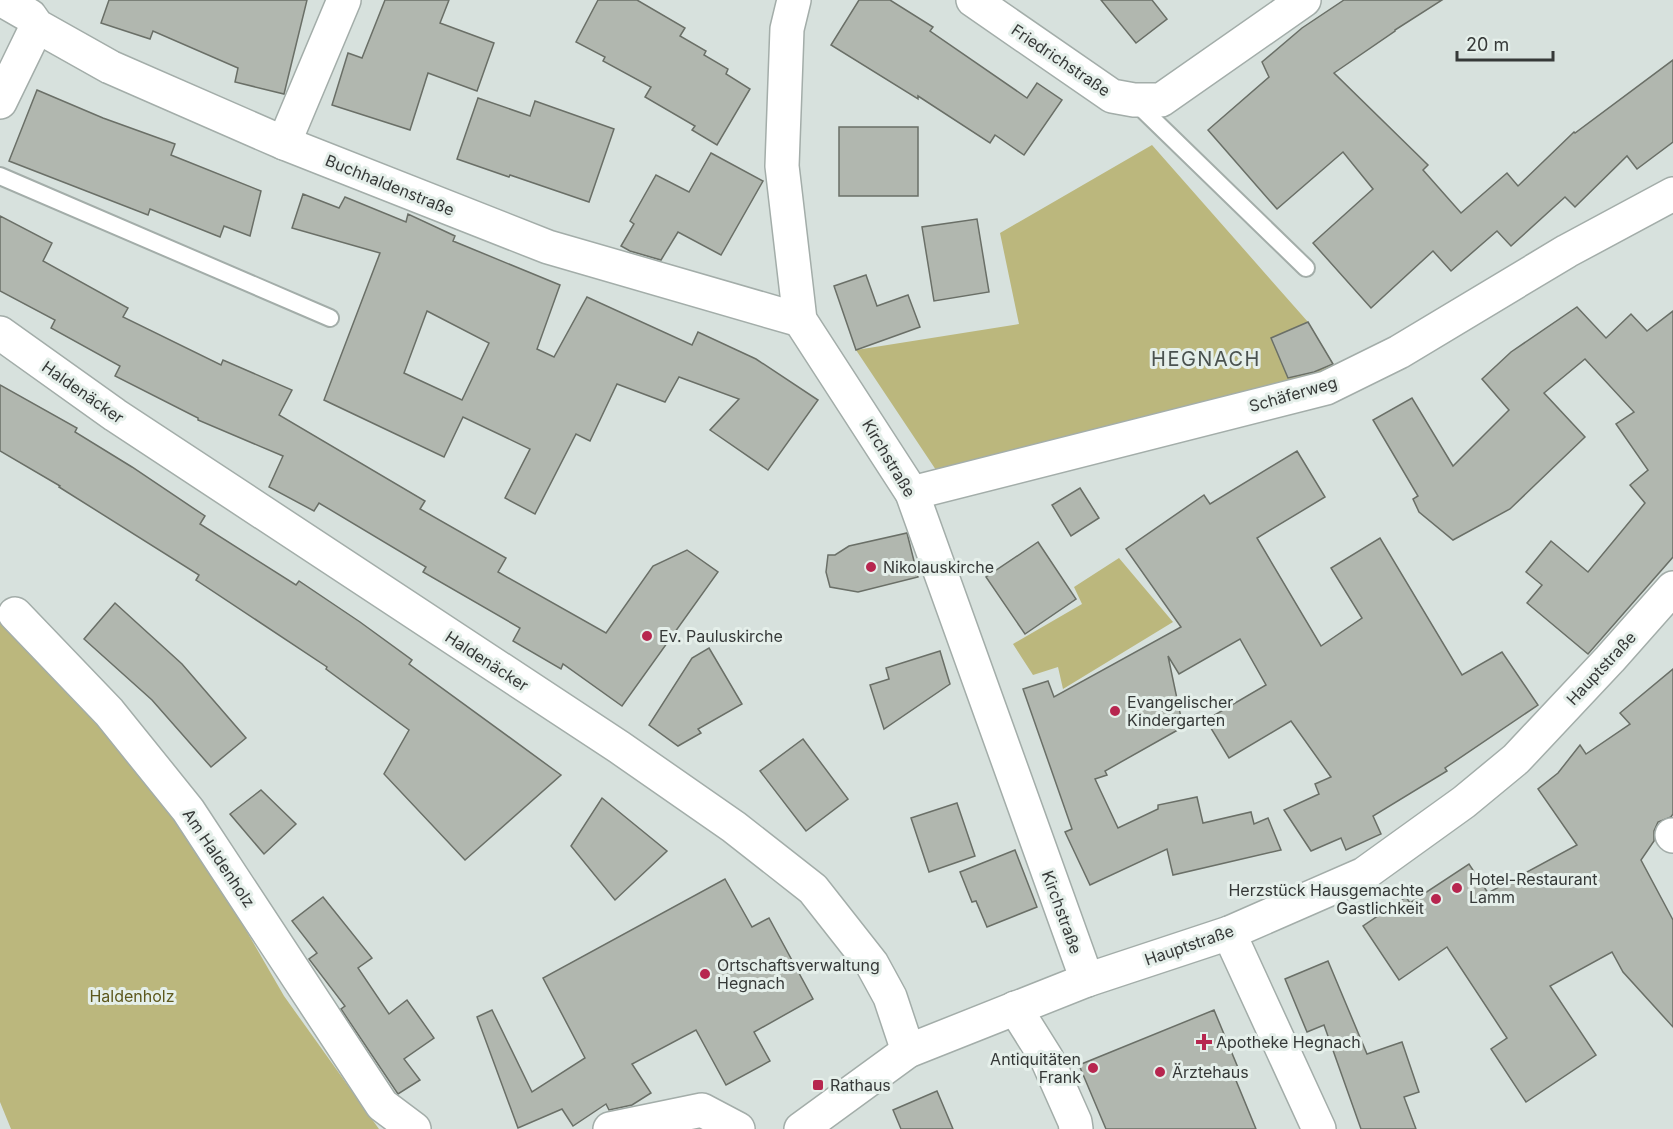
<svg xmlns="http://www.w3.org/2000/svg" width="1673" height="1129" font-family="Inter,sans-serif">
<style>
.green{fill:#bbb77d}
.building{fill:#b1b7af;stroke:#6a6f67;stroke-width:1.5;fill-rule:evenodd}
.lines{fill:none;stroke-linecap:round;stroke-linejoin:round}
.lane-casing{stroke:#a3ada9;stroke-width:20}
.street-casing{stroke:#a3ada9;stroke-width:36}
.lane{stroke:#fff;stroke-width:16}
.street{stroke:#fff;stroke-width:33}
.poi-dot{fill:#b7264f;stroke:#e5efea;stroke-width:2}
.labels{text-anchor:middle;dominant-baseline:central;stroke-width:6;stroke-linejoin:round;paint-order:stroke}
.street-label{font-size:16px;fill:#363938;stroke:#e5efea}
.poi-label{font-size:16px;fill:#363938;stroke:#e5efea;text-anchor:start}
.park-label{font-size:16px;fill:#5d581d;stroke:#e5efea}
.quarter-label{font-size:20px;letter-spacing:1.5px;fill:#4a524f;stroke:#e5efea}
</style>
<rect width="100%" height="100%" fill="#d7e1dd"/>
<!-- green -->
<g class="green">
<polygon points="1152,145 1308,322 1333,364 1319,385 938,473 856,350 1019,324 1000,233"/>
<polygon points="1119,558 1173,622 1063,689 1058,667 1033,675 1013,644 1082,604 1074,587"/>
<polygon points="0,621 14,631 180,816 284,996 379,1129 11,1129 0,1102"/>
</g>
<!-- building -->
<g class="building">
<polygon points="109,0 307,0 284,94 235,82 238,68 153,31 150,39 101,23"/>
<polygon points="385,0 449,0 440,23 494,43 477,91 428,73 410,130 332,105 348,53 362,58"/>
<polygon points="598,0 637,0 685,28 680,36 706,51 704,55 728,69 726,74 750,89 717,145 692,130 695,126 645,97 651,87 603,61 605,57 576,42"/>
<polygon points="859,0 890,0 933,27 930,31 1027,98 1037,83 1062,100 1024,155 995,135 990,143 918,96 918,99 831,45"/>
<polygon points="1101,0 1152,0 1167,19 1136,43"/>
<polygon points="1344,0 1442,0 1395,30 1395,31 1334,73 1428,165 1423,170 1461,213 1507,173 1518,186 1574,132 1575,133 1673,60 1673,142 1637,169 1627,156 1575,207 1565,197 1511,246 1497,231 1451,271 1433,251 1371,308 1313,243 1373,189 1343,152 1277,209 1208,130 1269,77 1262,62 1302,28"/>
<polygon points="37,90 103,118 175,144 171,155 261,191 250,236 224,226 220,237 150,209 148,215 9,161"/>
<polygon points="478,98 530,116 535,101 614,129 589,202 510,175 509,177 457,159"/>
<rect x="839" y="127" width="79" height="69"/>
<polygon points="711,153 763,181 721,255 678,232 661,260 630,251 621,246 634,224 630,221 656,175 689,192"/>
<path d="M303,194l36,14 6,-11 61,25 2,-8 47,22 -2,5 107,44 -23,64 17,8 33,-60 105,48 6,-13 58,27 62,41 -50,70 -58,-40 29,-31 -60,-22 -14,25 -48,-18 -27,57 -14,-7 -41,80 -30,-16 25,-49 -67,-32 -19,40 -120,-57 56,-147 -88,-25zM427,311l62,32 -27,57 -58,-27z"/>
<polygon points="0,216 52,243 43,261 128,308 123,317 221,365 223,360 292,390 279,415 425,501 420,509 506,558 498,572 606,633 653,566 687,550 718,572 622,706 563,664 561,669 513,641 520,628 423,572 426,567 319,503 314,511 269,487 283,456 198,420 198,418 115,376 120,366 51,328 55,320 0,291"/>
<polygon points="977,219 989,292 934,301 922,227"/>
<polygon points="866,275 877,306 908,295 920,327 856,350 834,286"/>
<polygon points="1577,307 1606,338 1631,314 1647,331 1673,311 1673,557 1588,654 1527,603 1542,585 1526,572 1551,541 1588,572 1645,503 1630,485 1648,470 1616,424 1634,412 1585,359 1544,393 1585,437 1510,509 1453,540 1419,512 1413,499 1418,496 1373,420 1412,398 1453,466 1509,410 1482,379 1511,352"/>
<polygon points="1308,322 1333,364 1314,372 1288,378 1271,338"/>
<polygon points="0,385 77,428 75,432 132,467 205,516 200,524 296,585 299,581 360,622 412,660 409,664 561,775 465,860 384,774 409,730 326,669 327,667 196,580 199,575 59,487 60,486 0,451"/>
<polygon points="1297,451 1325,497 1257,538 1321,646 1362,618 1331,568 1380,538 1462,675 1502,652 1538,705 1445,768 1447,771 1373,816 1381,834 1346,850 1341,838 1311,851 1284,810 1319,794 1315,784 1331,777 1291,721 1229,758 1206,720 1266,685 1240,639 1179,674 1168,656 1183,727 1105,771 1107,775 1095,779 1118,828 1158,809 1158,805 1197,797 1203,823 1251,812 1254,824 1268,818 1281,850 1173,875 1167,849 1090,885 1065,832 1072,829 1023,689 1048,681 1054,697 1181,627 1126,549 1204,495 1210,504"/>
<polygon points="1080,488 1099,518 1071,536 1052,505"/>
<polygon points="907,533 918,577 858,592 830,587 826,572 828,555 835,555 849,546"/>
<polygon points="1038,542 1076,599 1025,634 986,577"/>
<polygon points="115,603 182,664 246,738 211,767 152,700 84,639"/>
<polygon points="709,648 742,704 698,729 701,733 678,746 649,725 692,658"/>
<polygon points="940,651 950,684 884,729 870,685 889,679 886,668"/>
<polygon points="1673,669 1673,814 1671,817 1658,822 1654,831 1654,841 1641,860 1673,920 1673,1027 1623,972 1612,952 1550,986 1596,1055 1526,1102 1491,1049 1507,1038 1447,947 1399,980 1363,926 1406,897 1410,903 1469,864 1488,893 1577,845 1538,789 1558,773 1580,745 1586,754 1630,724 1620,713"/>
<polygon points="803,739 848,799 806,831 760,771"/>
<polygon points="261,790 296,824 264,854 230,814"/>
<polygon points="602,798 667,851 615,900 571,846"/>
<polygon points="957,803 975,856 929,872 911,818"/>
<polygon points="1015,850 1037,907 987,927 976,901 972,902 960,872"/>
<polygon points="725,879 752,927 769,918 813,999 754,1032 770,1061 726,1085 696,1030 632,1064 651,1093 632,1105 609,1110 606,1104 573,1126 562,1109 518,1128 477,1017 492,1010 532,1092 585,1058 543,978"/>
<polygon points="323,897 372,958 358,968 389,1014 407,1000 434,1038 404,1059 420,1080 398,1094 341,1009 345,1006 309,959 317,953 292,921"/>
<polygon points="1328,961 1367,1054 1402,1042 1419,1092 1404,1097 1416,1129 1361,1129 1324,1025 1307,1032 1285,979"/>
<polygon points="1214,1010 1241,1075 1235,1078 1256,1129 1106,1129 1079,1065"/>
<polygon points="937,1091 953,1129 901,1129 893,1110"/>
</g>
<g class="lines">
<defs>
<g id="lane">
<polyline points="1134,101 1306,268"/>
<polyline points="0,176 330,318"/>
</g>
<g id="street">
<polyline points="2,0 30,16 37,26 110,67 284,143 548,247 800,320"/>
<polyline points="794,0 787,29 782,166 800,320 912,493 1087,980"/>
<polyline points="973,0 1112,96 1134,100 1161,100 1304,0"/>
<polyline points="0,102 37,26"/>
<polyline points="284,143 344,0"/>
<polyline points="0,333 115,415 619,747 734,827 813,889 872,964 890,997 908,1051"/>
<polyline points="912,493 1326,388 1399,352 1567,251 1673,194"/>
<polyline points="15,614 109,712 188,810 382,1105 414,1129"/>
<polyline points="1672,835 1673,836"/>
<polyline points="1229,933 1319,1129"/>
<polyline points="1015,1008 1047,1059 1075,1122 1076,1129"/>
<polyline points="610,1129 702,1110 738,1129"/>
<polyline points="801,1129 908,1051 1087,980 1229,933 1364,874 1464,802 1516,759 1610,659 1673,588"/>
</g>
</defs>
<!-- lane casing -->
<use href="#lane" class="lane-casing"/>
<!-- street casing -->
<use href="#street" class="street-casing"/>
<!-- lane -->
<use href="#lane" class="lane"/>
<!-- street -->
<use href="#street" class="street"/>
</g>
<!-- markers -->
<g class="poi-dot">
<circle cx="871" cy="567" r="6"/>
<circle cx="647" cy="636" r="6"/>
<circle cx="1115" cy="711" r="6"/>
<circle cx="1457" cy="888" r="6"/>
<circle cx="1436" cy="899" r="6"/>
<circle cx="705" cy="974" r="6"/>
<path d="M1201 1033h6v6h6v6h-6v6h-6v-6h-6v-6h6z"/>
<circle cx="1093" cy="1068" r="6"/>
<circle cx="1160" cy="1072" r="6"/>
<rect x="812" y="1079" width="12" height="12" rx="3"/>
</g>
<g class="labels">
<!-- street labels -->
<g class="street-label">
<text transform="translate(1061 60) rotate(34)">Friedrichstraße</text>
<text transform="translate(390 185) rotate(22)">Buchhaldenstraße</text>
<text transform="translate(83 392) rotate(35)">Haldenäcker</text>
<text transform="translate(1293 394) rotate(-16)">Schäferweg</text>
<text transform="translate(889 458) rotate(59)">Kirchstraße</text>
<text transform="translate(487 661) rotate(33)">Haldenäcker</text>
<text transform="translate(1601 668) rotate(-47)">Hauptstraße</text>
<text transform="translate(219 858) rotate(56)">Am Haldenholz</text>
<text transform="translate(1062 912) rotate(70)">Kirchstraße</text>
<text transform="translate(1189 945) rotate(-19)">Hauptstraße</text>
</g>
<!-- poi labels -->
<g class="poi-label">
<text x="883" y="567">Nikolauskirche</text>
<text x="659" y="636">Ev. Pauluskirche</text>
<text x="1127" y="702">Evangelischer<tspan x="1127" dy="18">Kindergarten</tspan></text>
<text x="1469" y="879">Hotel-Restaurant<tspan x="1469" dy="18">Lamm</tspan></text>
<text x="1424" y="890" text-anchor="end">Herzstück Hausgemachte<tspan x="1424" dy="18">Gastlichkeit</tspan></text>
<text x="717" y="965">Ortschaftsverwaltung<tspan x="717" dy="18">Hegnach</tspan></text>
<text x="1216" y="1042">Apotheke Hegnach</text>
<text x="1081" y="1059" text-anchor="end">Antiquitäten<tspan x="1081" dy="18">Frank</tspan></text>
<text x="1172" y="1072">Ärztehaus</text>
<text x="830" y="1085">Rathaus</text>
</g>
<!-- park labels -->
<g class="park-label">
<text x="132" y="996">Haldenholz</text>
</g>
<!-- quarter labels -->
<g class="quarter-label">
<text x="1206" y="359">HEGNACH</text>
</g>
</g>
<!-- scale -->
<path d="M1457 51v9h96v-9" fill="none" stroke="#363938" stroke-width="3"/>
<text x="1466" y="51" font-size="18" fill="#363938" stroke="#e5efea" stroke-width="4.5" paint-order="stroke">20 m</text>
</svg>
